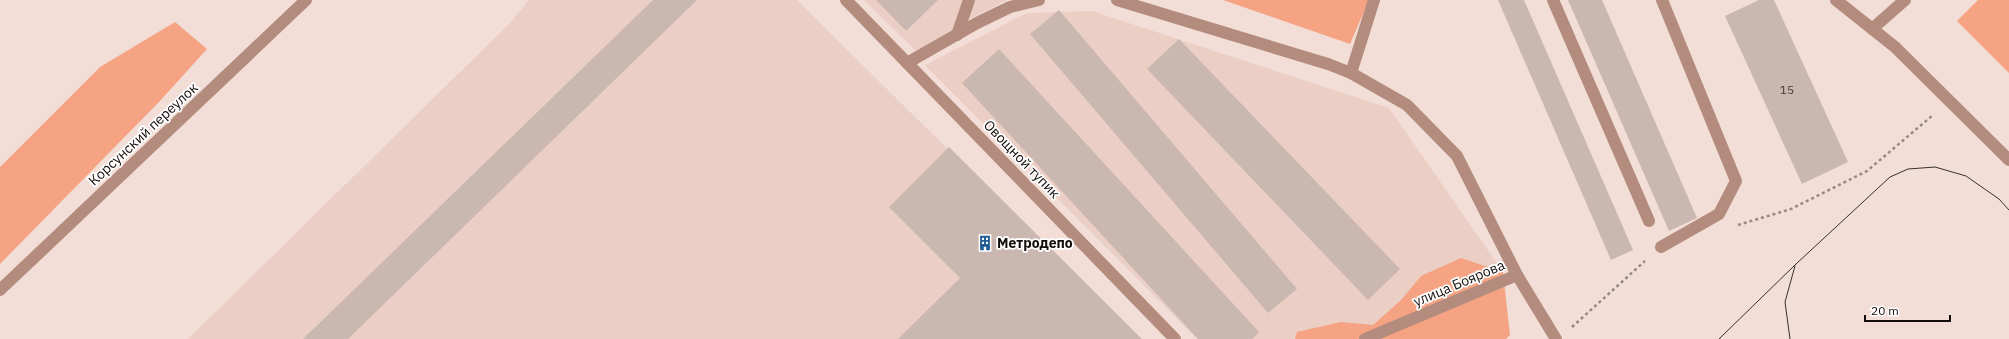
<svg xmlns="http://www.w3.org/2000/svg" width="2009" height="339" font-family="'IBM Plex Sans',sans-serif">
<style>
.built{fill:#ebcfc5}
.green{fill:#f6a384}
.building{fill:#cab7b0}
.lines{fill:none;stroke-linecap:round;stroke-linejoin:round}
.path{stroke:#978883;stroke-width:2.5;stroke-dasharray:3 3;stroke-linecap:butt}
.minor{stroke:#b38c7d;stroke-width:12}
.tram{stroke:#382f2c;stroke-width:1}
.labels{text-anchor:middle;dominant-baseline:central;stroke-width:3.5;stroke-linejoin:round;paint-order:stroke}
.number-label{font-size:12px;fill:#423834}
.street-label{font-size:14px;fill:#140d0b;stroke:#fff}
.poi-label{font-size:14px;font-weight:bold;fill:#140d0b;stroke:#fff;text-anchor:start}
</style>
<rect width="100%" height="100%" fill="#f2ded7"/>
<!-- built -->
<g class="built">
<polygon points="529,0 797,0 1139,339 188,339 510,23"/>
<polygon points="864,0 1007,0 967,20 917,52"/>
<polygon points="1092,11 1389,108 1503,272 1343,339 1197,339 925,65 1027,13"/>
</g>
<!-- green -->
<g class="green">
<polygon points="1223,0 1369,0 1350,44"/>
<polygon points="1978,0 2009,0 2009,73 1957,21"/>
<polygon points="175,22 207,49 159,102 0,264 0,167 100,67"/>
<polygon points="1461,258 1503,272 1510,335 1506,339 1295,339 1297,332 1341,322 1373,325 1401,300 1421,276"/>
</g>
<!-- building -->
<g class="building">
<polygon points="653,0 697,0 348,339 303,339"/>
<polygon points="876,0 938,0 906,31"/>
<polygon points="1498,0 1524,0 1633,250 1611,260"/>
<polygon points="1568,0 1602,0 1697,218 1669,231"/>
<polygon points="1759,0 1774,0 1848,162 1802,184 1725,16"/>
<polygon points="1059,10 1297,289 1268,313 1030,34"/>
<polygon points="1179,39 1400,269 1368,300 1147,69"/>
<polygon points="999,49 1259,332 1252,339 1198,339 962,83"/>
<polygon points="949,147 1142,339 898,339 960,278 889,207"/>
</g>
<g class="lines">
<!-- path -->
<g class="path">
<polyline points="1738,225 1791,209 1867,171 1933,115"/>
<polyline points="1572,327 1645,261"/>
</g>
<!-- minor -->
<g class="minor">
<polyline points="846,0 1175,339"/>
<polyline points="1117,0 1328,64 1351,73 1407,105 1457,156 1517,275"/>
<polyline points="1553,0 1649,221"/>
<polyline points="1836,0 1895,47 2009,160"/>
<polyline points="1872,29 1905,0"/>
<polyline points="957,35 969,0"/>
<polyline points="907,63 977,23 1010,7 1039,0"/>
<polyline points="1351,73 1374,0"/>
<polyline points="1661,247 1719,214 1736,181 1662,0"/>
<polyline points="0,290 306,0"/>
<polyline points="1365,339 1517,275 1556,339"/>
</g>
<!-- tram -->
<g class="tram">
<polyline points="1719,339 1796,264 1890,177 1908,169 1935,167 1966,176 1999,199 2009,210"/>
<polyline points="1790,339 1785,302 1795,266"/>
</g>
</g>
<!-- icons -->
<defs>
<symbol id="building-bare" viewBox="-9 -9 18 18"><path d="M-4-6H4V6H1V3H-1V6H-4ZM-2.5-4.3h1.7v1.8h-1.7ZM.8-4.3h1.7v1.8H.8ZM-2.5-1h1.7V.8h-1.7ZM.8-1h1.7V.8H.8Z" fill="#225c93" stroke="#fff" stroke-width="2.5" paint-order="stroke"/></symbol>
</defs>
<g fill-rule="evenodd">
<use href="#building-bare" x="974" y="232" width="22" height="22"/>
</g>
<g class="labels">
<!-- number labels -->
<g class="number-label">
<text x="1787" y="89">15</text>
</g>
<!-- street labels -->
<g class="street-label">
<text transform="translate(143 134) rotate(-43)">Корсунский переулок</text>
<text transform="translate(1022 159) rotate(46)">Овощной тупик</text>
<text transform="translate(1459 283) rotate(-23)">улица Боярова</text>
</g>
<!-- poi labels -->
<g class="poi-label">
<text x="997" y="243">Метродепо</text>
</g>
</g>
<!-- scale -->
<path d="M1865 315v6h85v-6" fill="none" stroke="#140d0b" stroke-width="2"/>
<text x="1871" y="315" font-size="12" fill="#140d0b" stroke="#ffffff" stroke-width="3" paint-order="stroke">20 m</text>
</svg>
